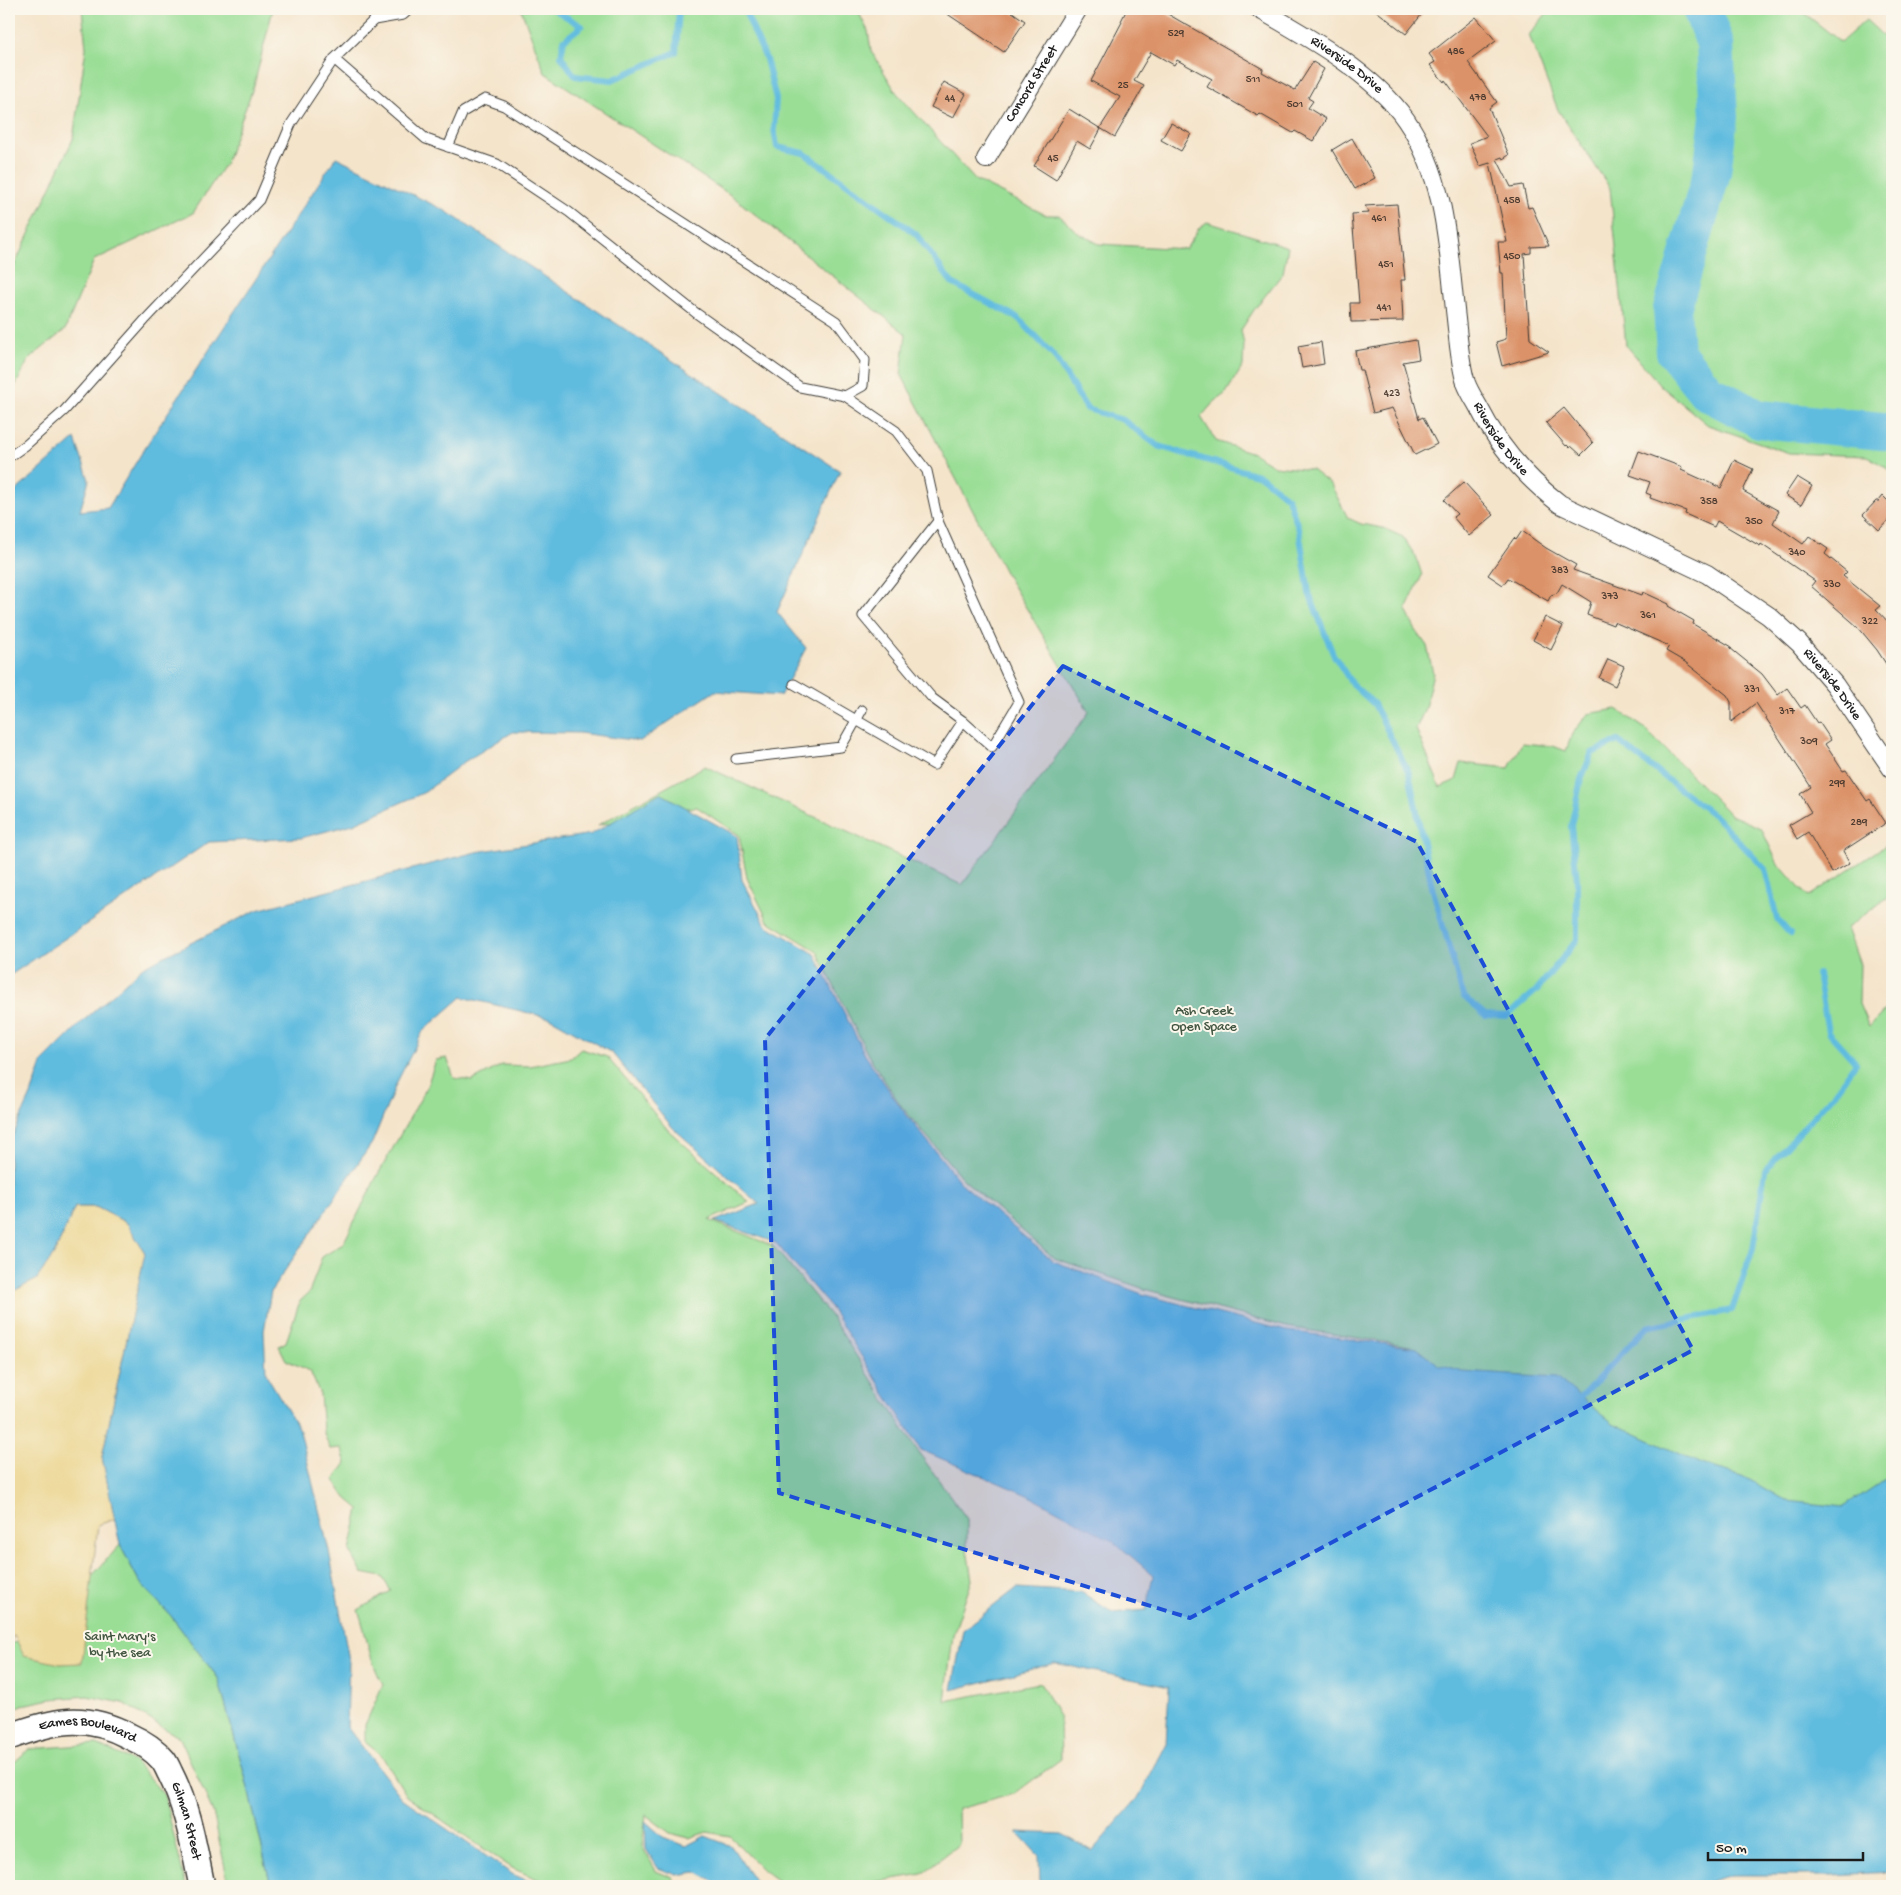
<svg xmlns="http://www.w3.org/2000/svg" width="1901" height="1895" font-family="'Gochi Hand',sans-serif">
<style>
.green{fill:#9ade96;stroke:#5b7d59}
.sand{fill:#eeda9e;stroke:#857b5d}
.water{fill:#61bcdf;stroke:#3e6c7e}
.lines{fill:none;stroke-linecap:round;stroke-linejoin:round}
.stream{stroke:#61bcdf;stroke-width:6}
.river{stroke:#61bcdf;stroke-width:38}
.building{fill:#db9267}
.lane-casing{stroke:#3c3a36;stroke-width:11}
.street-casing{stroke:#3c3a36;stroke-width:20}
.secondary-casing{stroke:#3c3a36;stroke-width:28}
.lane{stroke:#fff;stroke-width:9}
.street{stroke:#fff;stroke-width:18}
.secondary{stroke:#fff;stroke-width:25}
.marked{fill:#1d4ed8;fill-opacity:0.2;stroke:#1d4ed8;stroke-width:4;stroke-dasharray:10 6;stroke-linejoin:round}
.labels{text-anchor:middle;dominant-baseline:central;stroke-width:4;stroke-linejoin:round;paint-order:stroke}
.number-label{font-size:11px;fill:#4c3a2f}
.street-label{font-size:14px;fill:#1c1c1c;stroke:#fbf7ec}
.park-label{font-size:14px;fill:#425641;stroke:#fbf7ec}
</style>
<rect width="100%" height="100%" fill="#fbf7ec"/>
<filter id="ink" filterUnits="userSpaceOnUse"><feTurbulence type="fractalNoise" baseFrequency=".02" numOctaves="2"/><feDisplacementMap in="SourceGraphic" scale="10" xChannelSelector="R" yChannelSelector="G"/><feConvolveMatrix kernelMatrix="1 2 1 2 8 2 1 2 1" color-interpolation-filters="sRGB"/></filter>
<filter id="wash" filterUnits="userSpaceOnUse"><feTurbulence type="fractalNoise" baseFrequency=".0096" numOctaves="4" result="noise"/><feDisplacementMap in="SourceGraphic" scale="20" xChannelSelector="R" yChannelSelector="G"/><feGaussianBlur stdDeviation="1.12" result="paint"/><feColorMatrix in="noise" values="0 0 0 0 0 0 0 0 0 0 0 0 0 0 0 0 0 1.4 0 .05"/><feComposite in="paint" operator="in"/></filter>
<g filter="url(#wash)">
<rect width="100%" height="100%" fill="#f4e4ca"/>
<!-- green -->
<g class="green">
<polygon points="82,9 273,9 254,85 226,162 193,213 94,260 65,330 29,359 9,398 9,277 73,139 86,48"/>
<polygon points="521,9 857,9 868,31 871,51 896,92 975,180 1046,215 1059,215 1078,233 1099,244 1186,249 1199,228 1207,222 1288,247 1283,273 1254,310 1241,330 1244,344 1243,366 1226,393 1213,403 1201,417 1216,441 1253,453 1274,466 1312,470 1331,485 1348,518 1361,524 1383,528 1403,537 1416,557 1422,575 1406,610 1415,629 1427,646 1433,673 1425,708 1416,729 1440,787 1456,780 1461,763 1509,768 1522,743 1553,746 1566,751 1572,734 1588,714 1616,709 1643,727 1731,815 1761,828 1778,864 1808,897 1892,841 1892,894 1847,928 1860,965 1859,1004 1869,1027 1892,1003 1892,1497 1840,1520 1789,1514 1411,1360 1411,1346 1287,1327 1148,1290 1054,1258 963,1179 902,1107 868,1055 817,951 768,921 747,878 739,835 697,807 678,809 598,825 705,766 962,885 1089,712 1007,576 901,374 906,334 732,196 545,73"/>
<polygon points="1550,9 1799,9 1841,42 1866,20 1892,44 1892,471 1867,456 1789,453 1708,425 1661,386 1626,345 1610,188 1558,110 1529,35"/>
<path d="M581,1049l26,8 62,74 80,71 -40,18 64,26 57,69 89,138 48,66v30l5,31 -19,55 -8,66 95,-18 20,35 1,41 -47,35 -56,15 1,35 -37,30 -70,12h-67l-22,-16 -33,-34 -23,-4 -18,6 -19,-5 -24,-18 -4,31 14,25 17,7 3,8h-123l-41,-18 -105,-72 -25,-40 -17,-14v-17l18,-41c-15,-25 -15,-47 -25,-74l33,-19 -9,-14 -20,-4 -12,-22 9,-42 -13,-11 -12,-18 12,-17 -5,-15 -11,1 -7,-18 -3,-37 -10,-23 -24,-11 -7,-14 7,-4 14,-41 9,-8 13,-36 21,-13 33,-66 50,-89 10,-29 11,-2 7,20 18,3 30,-16 28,1 41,-8z"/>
<polygon points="120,1545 139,1581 171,1616 218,1678 246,1780 271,1886 229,1886 213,1812 180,1738 123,1703 87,1696 51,1699 22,1705 9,1713 9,1644 45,1635 80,1589"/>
<polygon points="97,1744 135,1762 164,1795 186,1886 9,1886 9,1767 29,1749"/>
</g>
<!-- sand -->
<polygon class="sand" points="75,1207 96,1207 127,1223 145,1253 102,1457 115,1519 98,1525 82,1663 60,1664 24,1656 14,1635 9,1645 9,1293 36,1280 54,1254"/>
<!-- water -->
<g class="water">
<polygon points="336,157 444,210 840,471 777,612 806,648 780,696 715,691 640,741 579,733 513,732 464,762 425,792 353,824 301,838 209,842 9,976 9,497 75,439 89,480 80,511 108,508 146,446"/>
<polygon points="660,793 737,836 742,880 766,925 815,954 865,1055 902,1109 960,1182 1053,1261 1145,1295 1287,1331 1417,1348 1439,1365 1463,1372 1557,1378 1613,1423 1701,1464 1743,1476 1786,1501 1844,1507 1892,1475 1892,1872 1833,1875 1731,1875 1695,1886 1035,1886 1040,1883 1039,1856 1017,1832 1062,1834 1092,1851 1138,1798 1166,1745 1169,1687 1055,1663 952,1690 963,1630 1017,1588 1081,1592 1113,1613 1146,1610 1153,1575 1113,1541 1032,1497 921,1450 831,1308 776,1243 715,1221 759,1204 673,1128 612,1053 550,1018 462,997 423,1031 397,1082 372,1143 271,1291 264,1331 266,1374 300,1431 329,1551 349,1660 347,1727 402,1798 512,1874 540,1886 271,1886 246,1780 218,1678 171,1616 139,1581 120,1545 102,1457 145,1253 127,1223 96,1207 75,1207 54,1254 36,1280 9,1293 9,1144 31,1095 43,1061 82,1022 143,967 257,910 476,852 592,834"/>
<polygon points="645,1821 663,1837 686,1846 705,1836 731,1846 758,1886 721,1886 696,1872 677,1875 658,1868 646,1849"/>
</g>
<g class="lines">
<!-- stream -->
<g class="stream">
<polyline points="553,9 582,26 564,40 561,56 575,76 612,80 676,52 679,9"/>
<polyline points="744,9 766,59 776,99 774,129 777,147 804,153 916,234 952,283 1018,318 1054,356 1087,409 1123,420 1158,446 1261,476 1288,498 1299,530 1309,593 1333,654 1352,684 1374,704 1409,773 1432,887 1463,996 1485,1015 1507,1016 1536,991 1577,940 1577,880 1571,826 1581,779 1592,753 1618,741 1716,817 1765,869 1777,919 1790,934"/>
<polyline points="1575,1403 1647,1327 1732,1310 1753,1249 1765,1170 1833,1095 1856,1063 1828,1032 1818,974"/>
</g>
<!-- river -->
<polyline class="river" points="1701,9 1715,43 1719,117 1712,172 1672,309 1675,352 1707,392 1759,419 1892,432"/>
</g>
<g id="blocks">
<!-- building -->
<g class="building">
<polygon points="940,9 1008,9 1025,21 1004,52"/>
<polygon points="1127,9 1159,9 1263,69 1262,72 1295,90 1313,62 1324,69 1308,98 1313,101 1308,108 1326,119 1313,141 1295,131 1293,133 1260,114 1258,116 1207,87 1212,79 1177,60 1174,65 1151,52 1134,81 1144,86 1115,137 1100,128 1120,97 1091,81 1122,22 1121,21"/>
<polygon points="1374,9 1426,9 1406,34"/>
<polygon points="1476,17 1496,41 1468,62 1497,102 1489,108 1509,155 1503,159 1502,157 1497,159 1511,187 1523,185 1528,208 1532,207 1549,246 1531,247 1531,253 1524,254 1530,339 1549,352 1502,366 1496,342 1506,339 1503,273 1501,273 1498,242 1507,242 1490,163 1480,166 1470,143 1487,136 1445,80 1444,82 1430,65 1435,62 1429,54"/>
<polygon points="944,82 966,94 953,118 931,107"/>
<polygon points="1069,109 1101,129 1090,149 1077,141 1056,180 1034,166"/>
<polygon points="1171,123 1191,134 1181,151 1161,140"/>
<polygon points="1352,138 1375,178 1355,189 1332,150"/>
<polygon points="1397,204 1405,280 1401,280 1403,321 1351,322 1350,303 1359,303 1352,214 1369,213 1365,206"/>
<polygon points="1416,340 1419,359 1403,362 1419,419 1423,417 1437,444 1415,455 1392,408 1373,413 1362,370 1359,370 1355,351"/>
<polygon points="1321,342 1324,364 1302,368 1298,346"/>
<polygon points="1564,408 1593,443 1581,455 1571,446 1570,448 1567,445 1566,446 1546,423"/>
<polygon points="1639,451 1682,467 1681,470 1721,488 1734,460 1753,469 1743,491 1779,511 1773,523 1803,544 1809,536 1828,549 1825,554 1847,572 1843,576 1880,606 1876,609 1892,626 1892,673 1877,650 1858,627 1811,586 1815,581 1761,544 1760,546 1717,521 1714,527 1685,514 1686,511 1650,498 1651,495 1646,493 1650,482 1630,475"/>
<polygon points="1797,477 1812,486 1801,505 1785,495"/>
<polygon points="1464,482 1494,515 1469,536 1453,517 1457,514 1444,500"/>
<polygon points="1883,496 1892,505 1892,516 1879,530 1863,515 1876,501 1879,501"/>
<polygon points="1522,531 1546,548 1576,565 1573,570 1642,595 1643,592 1669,604 1668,606 1694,621 1693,624 1732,647 1730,648 1762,674 1778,695 1787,688 1801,708 1805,705 1817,723 1819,722 1831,740 1825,744 1843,771 1846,770 1867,801 1870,799 1886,823 1843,851 1850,863 1832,873 1808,832 1797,839 1789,825 1811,812 1800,794 1811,787 1756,703 1731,722 1731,702 1727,695 1685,662 1666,651 1669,646 1614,622 1613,625 1587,615 1591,602 1562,584 1557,593 1551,595 1548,601 1508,578 1503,585 1488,575 1514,538 1516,540"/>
<polygon points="1545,617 1563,626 1551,650 1533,640"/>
<polygon points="1608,659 1624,666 1615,686 1599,678"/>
</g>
</g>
</g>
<g filter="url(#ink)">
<use href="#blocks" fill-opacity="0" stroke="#3c3a36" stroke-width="1"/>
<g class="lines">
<defs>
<g id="lane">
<polyline points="374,20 403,15 410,9"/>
<polyline points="334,59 426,139 497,164 569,212 696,313 800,387 845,396 896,431 927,471 938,521 1019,702 992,747 963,721 932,698 863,616 938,521"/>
<polyline points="448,147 463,112 485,99 504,106 836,321 865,360 863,386 845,396"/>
<polyline points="9,457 26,445 64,411 145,320 259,200 291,124 334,59 374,20 379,9"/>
<polyline points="794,684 934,765 963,721"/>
<polyline points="736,759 841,747 862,710"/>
</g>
<g id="street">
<path id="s1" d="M1259,9c49,28 114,64 147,111 41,60 42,129 50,199 2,18 4,46 10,64 3,8 8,16 12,23 20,40 47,71 82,98l147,70 62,42 30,27 36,42 57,84"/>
<path id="s2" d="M986,159l92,-150"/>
</g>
<g id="secondary">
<path id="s3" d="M9,1737c45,-17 76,-24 120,-1 11,5 26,14 34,24 3,4 5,9 7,13 18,35 24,75 32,113"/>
</g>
</defs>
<!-- lane casing -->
<use href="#lane" class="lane-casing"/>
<!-- street casing -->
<use href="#street" class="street-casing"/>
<!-- secondary casing -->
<use href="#secondary" class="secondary-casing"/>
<!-- lane -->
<use href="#lane" class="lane"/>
<!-- street -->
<use href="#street" class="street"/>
<!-- secondary -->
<use href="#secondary" class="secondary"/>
</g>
</g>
<!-- marked area -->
<path class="marked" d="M1063,666l354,176 276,508 -503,268 -411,-125 -14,-454z"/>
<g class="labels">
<!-- number labels -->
<g class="number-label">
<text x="1176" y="34">529</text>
<text x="1456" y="52">486</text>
<text x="1253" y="80">511</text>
<text x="1123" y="86">25</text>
<text x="1478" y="98">478</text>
<text x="950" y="99">44</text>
<text x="1295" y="105">501</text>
<text x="1053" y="159">45</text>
<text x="1512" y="201">458</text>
<text x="1379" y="219">461</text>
<text x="1512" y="257">450</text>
<text x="1386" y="265">451</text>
<text x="1384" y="308">441</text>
<text x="1392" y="394">423</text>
<text x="1709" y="502">358</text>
<text x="1754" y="522">350</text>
<text x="1797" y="553">340</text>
<text x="1560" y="571">383</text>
<text x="1832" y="585">330</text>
<text x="1610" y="597">373</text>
<text x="1648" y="616">361</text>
<text x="1870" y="622">322</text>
<text x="1752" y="690">331</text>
<text x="1787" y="712">317</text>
<text x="1809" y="742">309</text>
<text x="1837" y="784">299</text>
<text x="1859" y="823">289</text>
</g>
<!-- street labels -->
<g class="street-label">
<text stroke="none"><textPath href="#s1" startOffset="104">Riverside Drive</textPath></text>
<text stroke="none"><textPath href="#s2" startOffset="88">Concord Street</textPath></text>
<text stroke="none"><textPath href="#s1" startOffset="524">Riverside Drive</textPath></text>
<text stroke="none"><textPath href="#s1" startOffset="944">Riverside Drive</textPath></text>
<text stroke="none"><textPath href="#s3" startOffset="82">Eames Boulevard</textPath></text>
<text stroke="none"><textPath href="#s3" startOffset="232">Gilman Street</textPath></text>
</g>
<!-- park labels -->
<g class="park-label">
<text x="1204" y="1011">Ash Creek<tspan x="1204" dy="16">Open Space</tspan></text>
<text x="120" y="1637">Saint Mary's<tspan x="120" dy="16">by the sea</tspan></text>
</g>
</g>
<!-- margin -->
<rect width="1901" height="1895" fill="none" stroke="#fbf7ec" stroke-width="30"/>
<!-- scale -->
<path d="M1708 1852v8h155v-8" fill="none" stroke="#1c1c1c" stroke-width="2.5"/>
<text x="1716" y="1852" font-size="15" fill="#1c1c1c" stroke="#fbf7ec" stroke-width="4" paint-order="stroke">50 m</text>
</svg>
